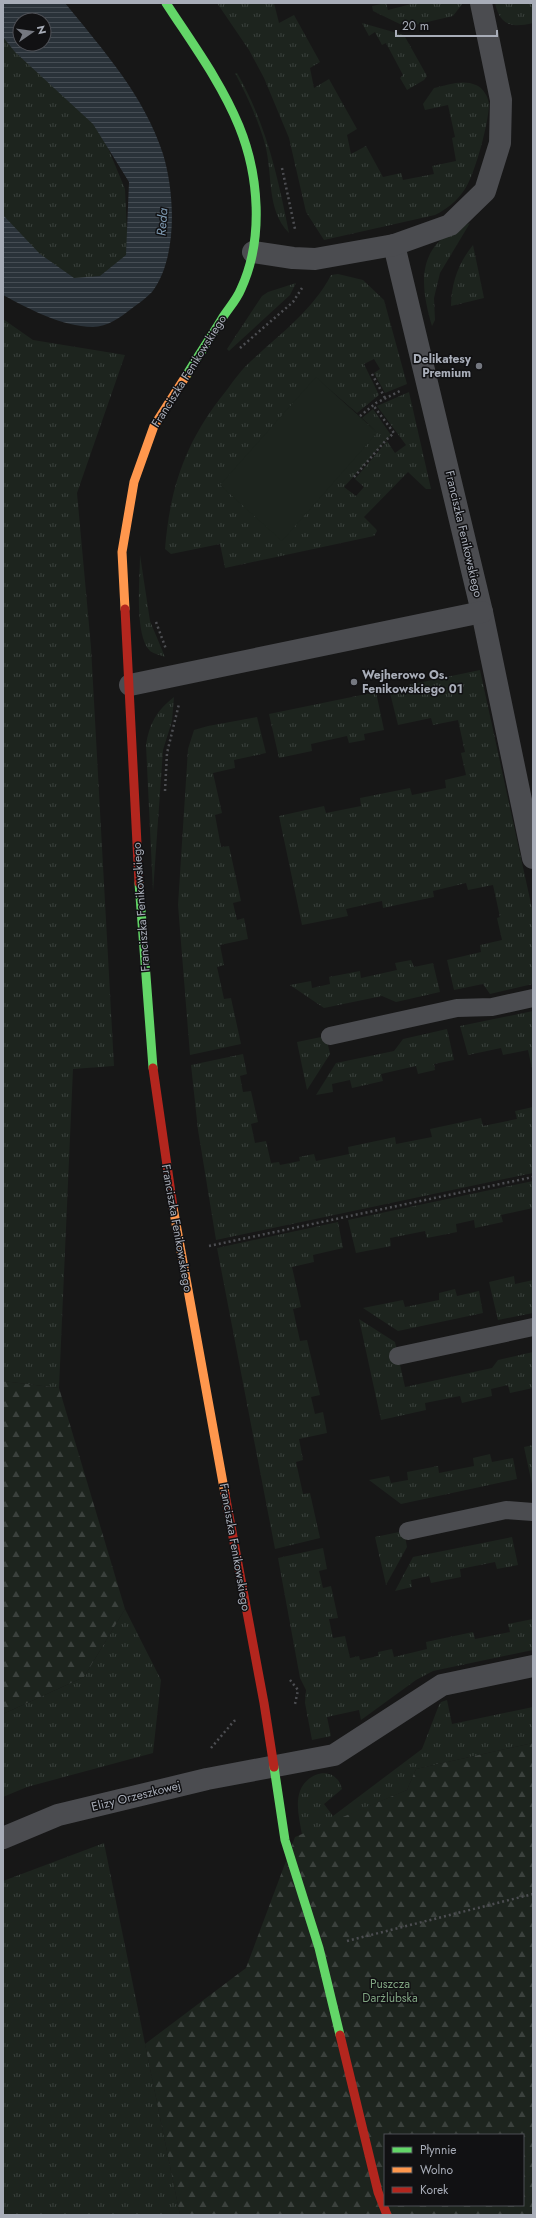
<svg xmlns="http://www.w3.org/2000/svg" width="536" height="2218" font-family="Jost,sans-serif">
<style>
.grass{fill:url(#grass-tufts)}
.forest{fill:url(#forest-firs);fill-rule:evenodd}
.pitch{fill:#1d241e}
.water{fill:url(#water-rules);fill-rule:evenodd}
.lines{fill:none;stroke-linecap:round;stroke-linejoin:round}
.path{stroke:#4d4e52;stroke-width:2.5;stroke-dasharray:2 3;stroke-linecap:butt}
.lane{stroke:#4b4c50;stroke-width:18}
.street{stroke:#4b4c50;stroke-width:22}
.fast{stroke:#63d668;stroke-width:9}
.slow{stroke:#ff974d;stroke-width:9}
.jam{stroke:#b3261e;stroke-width:9}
.poi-dot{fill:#757880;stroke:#111113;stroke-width:1.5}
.labels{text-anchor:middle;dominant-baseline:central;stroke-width:3;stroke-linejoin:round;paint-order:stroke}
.poi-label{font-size:12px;font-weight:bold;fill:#a8adb8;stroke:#111113;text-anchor:end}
.street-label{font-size:12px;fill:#a8adb8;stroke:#111113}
.park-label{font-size:12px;fill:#7fa381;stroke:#111113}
.water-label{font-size:13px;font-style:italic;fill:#7f9bb3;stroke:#111113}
</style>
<defs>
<pattern id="grass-tufts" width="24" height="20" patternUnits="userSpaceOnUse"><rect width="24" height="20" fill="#1d241e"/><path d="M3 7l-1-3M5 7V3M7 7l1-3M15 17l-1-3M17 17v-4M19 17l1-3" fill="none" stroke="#3b413d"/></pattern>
<pattern id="forest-firs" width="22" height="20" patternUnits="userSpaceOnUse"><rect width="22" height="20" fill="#1d241e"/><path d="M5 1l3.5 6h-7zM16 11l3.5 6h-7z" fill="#3b413d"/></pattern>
<pattern id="water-rules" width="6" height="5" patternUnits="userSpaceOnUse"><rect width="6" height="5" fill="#2a3239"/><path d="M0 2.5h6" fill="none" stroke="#464d54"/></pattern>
</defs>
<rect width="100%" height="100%" fill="#171717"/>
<!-- grass -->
<g class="grass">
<path d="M217,3h57l5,20 15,-8 26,47 -10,6 4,20 15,-9 28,50 -10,6 4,19 15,-8 17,31 18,-4 2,7 31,-6 -2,-8 24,-5 -4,-23 3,-1 -7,-32 -23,5 -2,-6 11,-16c13,-3 29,-9 42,-3 7,3 12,11 13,19 0,18 -14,70 -24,85 -8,12 -18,20 -30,26l-111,25 -18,-28 -17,-74 -25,-60 -15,-28z"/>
<polygon points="386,3 388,10 415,3 463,3 453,16 406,27 373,11 372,6"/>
<path d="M495,3h38v20c-21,5 -33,3 -38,-20z"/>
<polygon points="362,23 404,35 427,76 424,80 407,90 400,78 403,75 386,43 382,45 375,32 369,36"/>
<polygon points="3,37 20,38 20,44 89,102 125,189 128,252 112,284 70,287 3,246"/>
<path d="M235,73h2c29,50 41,104 52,160 -23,-23 -16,-59 -24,-89 -7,-25 -18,-48 -30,-71z"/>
<path d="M470,223l-30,50 -6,25 1,22 -3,6c-9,-31 -17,-69 15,-91 7,-5 15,-8 23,-12z"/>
<path d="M473,245l11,53 -33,8c0,-23 8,-44 22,-61z"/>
<path d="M338,274l25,6 21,20 23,84 -22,9 -11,-20 6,-4 -6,-10 -10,5 15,31 -22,18 -42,-36 62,55 -15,-14 11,-9 18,26 -47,52 12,9 8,-9 -9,-8 32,-38 8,12 11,-8 -29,-39 32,-14 22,97h-5l-18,-17 -44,45 12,12 1,2 -3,5 -149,32 -5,-24 -49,10 -6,-5c5,-62 21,-109 61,-158 8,-11 16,-22 25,-30 29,-27 62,-51 80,-86z"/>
<polygon points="296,283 290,295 229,351 227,349 262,296 268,292"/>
<polygon points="3,319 33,340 125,355 77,493 91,647 114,1066 73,1069 59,1388 3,1381"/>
<path d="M140,555l10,66 15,36c-4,-2 -11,-3 -15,-6 -16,-16 -10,-73 -10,-96z"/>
<polygon points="480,670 533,913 533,984 490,994 483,984 454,990 447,960 481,952 480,945 502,940 497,918 500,917 493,885 468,890 466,883 433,891 434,897 383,908 382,901 346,909 348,916 302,925 279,816 324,806 326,813 361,806 360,798 410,788 412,795 446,788 445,780 466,775 461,753 465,752 458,720 433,725 431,718 398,725 389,689"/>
<polygon points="376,692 384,730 364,734 365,740 349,743 347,736 311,744 312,751 279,758 269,714"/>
<path d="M174,697l-2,24 -9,29 -10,142 -7,-147c3,-21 11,-35 28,-48z"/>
<polygon points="257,717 266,753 234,760 235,768 213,773 222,813 215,815 221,847 229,846 241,901 233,903 237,920 244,918 248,939 220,945 224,965 217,967 224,999 231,998 241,1044 190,1055 178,905 188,749 194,730 208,726"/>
<polygon points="411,960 414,967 433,963 440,992 396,1002 382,996 324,1008 290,985 311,981 312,988 330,984 329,977 360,971 361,978 397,970 395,963"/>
<polygon points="533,1011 533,1073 528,1050 503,1055 501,1048 468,1055 460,1026"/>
<polygon points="447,1029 454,1060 434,1064 435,1070 418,1074 416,1066 381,1074 383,1081 352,1088 350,1080 332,1084 333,1092 316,1095 336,1063 394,1051 403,1039"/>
<polygon points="326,1036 330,1054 307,1090 297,1042"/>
<polygon points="243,1054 247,1074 240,1076 243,1092 251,1091 258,1122 251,1124 255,1143 266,1141 271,1163 279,1162 280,1165 300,1161 299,1157 314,1154 316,1161 349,1154 348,1147 395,1137 396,1144 432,1137 430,1129 481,1118 483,1126 517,1119 515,1111 533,1107 533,1173 216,1240 198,1130 191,1065"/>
<polygon points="533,1181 533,1208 501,1215 503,1222 475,1228 474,1220 456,1224 457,1232 427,1238 425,1231 390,1238 391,1246 356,1253 348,1220"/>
<polygon points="338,1222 343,1248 313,1255 314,1262 292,1267 301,1307 293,1309 300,1341 307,1340 320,1395 311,1397 315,1414 323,1412 327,1433 299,1439 303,1460 296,1462 303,1494 310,1493 320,1538 275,1549 217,1248"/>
<polygon points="514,1276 515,1284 533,1280 533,1313 498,1320 489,1282"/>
<polygon points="455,1289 457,1296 479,1291 483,1313 398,1331 363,1308 403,1300 405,1307 439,1300 439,1293"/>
<polygon points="359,1319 395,1342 405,1387 492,1368 498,1360 533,1352 533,1388 510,1393 508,1385 491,1389 492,1396 462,1403 460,1396 425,1403 426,1410 381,1420"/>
<polygon points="533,1445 533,1489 524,1447"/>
<polygon points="490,1454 492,1462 513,1458 517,1479 401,1504 369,1480 389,1476 391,1483 408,1480 407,1472 438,1466 439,1473 474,1466 473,1458"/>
<polygon points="404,1531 407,1547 386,1585 375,1537"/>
<polygon points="512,1537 518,1565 497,1569 495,1562 460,1569 461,1577 431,1583 429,1576 411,1580 412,1587 395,1591 413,1557"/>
<polygon points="323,1548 327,1569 319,1571 323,1588 331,1586 338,1618 329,1619 333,1638 345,1636 350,1658 359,1656 360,1660 378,1656 378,1652 392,1649 394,1657 427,1649 426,1642 473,1632 475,1639 510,1632 508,1624 533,1619 533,1650 433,1671 416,1680 361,1720 359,1710 327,1717 331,1736 312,1740 305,1703 306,1690 300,1678 278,1558"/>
<polygon points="125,1609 161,1680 153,1753 27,1787 3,1797 3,1714 84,1677"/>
<path d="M447,1700l5,24 81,-17v36l-117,26 -9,21 -105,45c-2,-14 -7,-30 -2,-44 6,-18 35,-28 42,-2l-18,15 9,12 89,-67 17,-44 2,-3z"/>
<polygon points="104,1843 180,2215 3,2215 3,1881"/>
</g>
<!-- forest -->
<g class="forest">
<polygon points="3,1381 59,1388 125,1609 84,1677 3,1714"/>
<path d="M533,1743v472h-353l-35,-171 101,-76 49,-131 112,-47 9,-21zM385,2135h138v70h-138z"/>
</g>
<!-- pitch -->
<polygon class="pitch" points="316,377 377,433 282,541 220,485"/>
<!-- water -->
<path class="water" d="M3,3h62c38,47 79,92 98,151 12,39 15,104 -11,138 -6,6 -14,12 -21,17 -10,8 -24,18 -38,18 -32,-1 -62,-17 -90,-32v-80l37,39 34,24 26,-2 26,-21 3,-73 -36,-58 -78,-72 -12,-15zM20,20h24v24h-24z"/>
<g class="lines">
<!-- path -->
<g class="path">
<polyline points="282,168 295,229"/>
<polyline points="240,348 293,302 302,288"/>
<polyline points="372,374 385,398"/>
<polyline points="360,416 376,403 400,391"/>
<polyline points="354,477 386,440 394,433 373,405"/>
<polyline points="156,622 166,649"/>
<polyline points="165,791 167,753 179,704"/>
<polyline points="209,1246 533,1177"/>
<polyline points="290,1680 298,1690 295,1704"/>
<polyline points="211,1748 234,1721 238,1720"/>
<polyline points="347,1941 533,1894"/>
</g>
<!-- lane -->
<g class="lane">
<polyline points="330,1036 457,1008 492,1007 533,998"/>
<polyline points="398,1356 533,1327"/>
<polyline points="408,1531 506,1510 533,1512"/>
</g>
<!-- street -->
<g class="street">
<polyline points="394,245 482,612 533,858"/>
<polyline points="253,252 293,258 315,259 394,245 450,225 485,191 500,143 501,100 481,3"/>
<polyline points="130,685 482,612"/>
<polyline points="3,1838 58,1815 207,1779 334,1755 442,1685 533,1666"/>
</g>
<!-- fast -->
<g class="fast">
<path d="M166,3c26,40 55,79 73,123 20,49 25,113 2,163 -4,10 -12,19 -18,28 -12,20 -25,39 -37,59"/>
<polyline points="139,883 153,1068"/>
<polyline points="274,1767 285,1840 319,1948 340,2035"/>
</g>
<!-- slow -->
<g class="slow">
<polyline points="125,609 122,552 134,482 154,426 186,376"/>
<polyline points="173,1207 225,1494"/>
</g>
<!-- jam -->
<g class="jam">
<polyline points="125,609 139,883"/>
<polyline points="153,1068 173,1207"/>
<polyline points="225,1494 264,1703 274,1767"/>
<polyline points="340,2035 378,2192 387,2215"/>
</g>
</g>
<!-- markers -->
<g class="poi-dot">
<circle cx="479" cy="366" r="4"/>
<circle cx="354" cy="682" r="4"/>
</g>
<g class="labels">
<!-- poi labels -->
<g class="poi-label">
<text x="471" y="359">Delikatesy<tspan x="471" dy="14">Premium</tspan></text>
<text x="362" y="675" text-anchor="start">Wejherowo Os.<tspan x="362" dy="14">Fenikowskiego 01</tspan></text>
</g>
<!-- street labels -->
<g class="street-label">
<text transform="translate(189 371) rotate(-58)">Franciszka Fenikowskiego</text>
<text transform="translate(464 534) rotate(77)">Franciszka Fenikowskiego</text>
<text transform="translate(141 907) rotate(-94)">Franciszka Fenikowskiego</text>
<text transform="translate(177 1228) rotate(80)">Franciszka Fenikowskiego</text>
<text transform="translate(235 1547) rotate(80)">Franciszka Fenikowskiego</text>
<text transform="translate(136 1796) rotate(-14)">Elizy Orzeszkowej</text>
</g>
<!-- park labels -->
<g class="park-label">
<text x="390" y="1984">Puszcza<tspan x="390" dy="14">Darżlubska</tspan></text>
</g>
<!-- water labels -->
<g class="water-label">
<text transform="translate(162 222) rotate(-86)">Reda</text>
</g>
</g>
<!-- border -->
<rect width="536" height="2218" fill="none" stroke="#a8adb8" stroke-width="8"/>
<!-- legend -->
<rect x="384" y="2134" width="140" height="72" fill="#111113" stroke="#4d4f55"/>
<rect x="392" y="2147" width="20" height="6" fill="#63d668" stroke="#4d4f55"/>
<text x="420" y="2154" font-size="12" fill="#a8adb8">Płynnie</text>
<rect x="392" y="2167" width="20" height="6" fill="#ff974d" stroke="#4d4f55"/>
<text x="420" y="2174" font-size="12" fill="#a8adb8">Wolno</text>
<rect x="392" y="2187" width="20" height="6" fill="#b3261e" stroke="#4d4f55"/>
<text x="420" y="2194" font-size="12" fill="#a8adb8">Korek</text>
<!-- north arrow -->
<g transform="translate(32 32) rotate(77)"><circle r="19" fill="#111113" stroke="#4d4f55"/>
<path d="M0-3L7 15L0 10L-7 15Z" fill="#757880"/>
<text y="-6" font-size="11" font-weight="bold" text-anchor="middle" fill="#a8adb8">N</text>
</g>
<!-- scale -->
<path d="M396 30v6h101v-6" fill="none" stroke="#a8adb8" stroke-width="2"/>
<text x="402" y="30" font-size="12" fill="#a8adb8" stroke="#111113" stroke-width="3" paint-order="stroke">20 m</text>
</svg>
